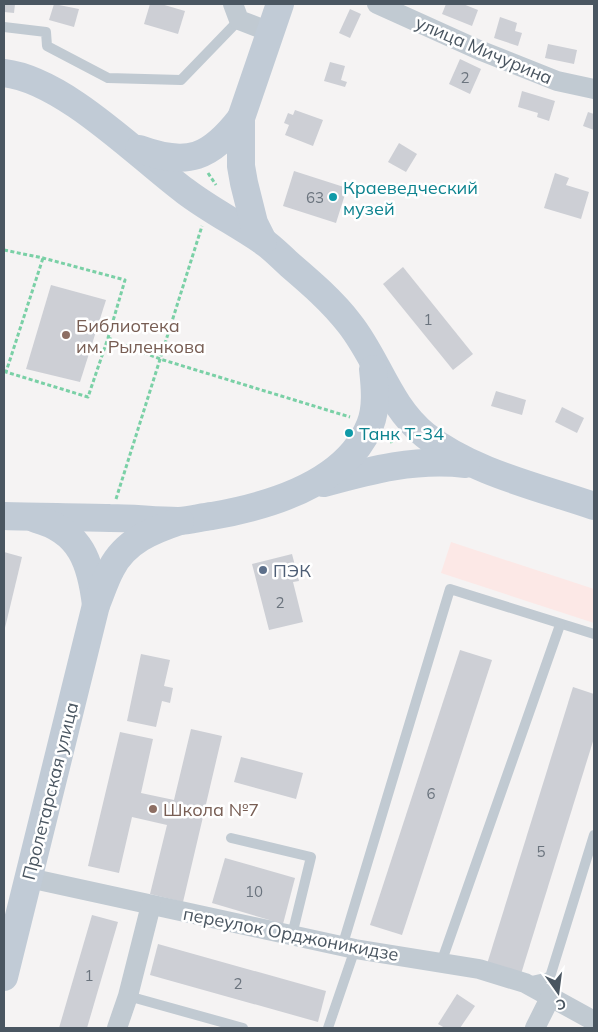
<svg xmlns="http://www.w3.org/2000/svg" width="598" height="1032" font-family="Mulish,sans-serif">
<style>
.medical{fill:#fce8e6}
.building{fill:#cdcfd5}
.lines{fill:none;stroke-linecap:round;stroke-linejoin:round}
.path{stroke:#7ad0a6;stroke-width:3;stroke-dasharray:4 2.5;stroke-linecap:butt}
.lane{stroke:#c1cad2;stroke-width:10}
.street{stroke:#c1cad2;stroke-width:20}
.secondary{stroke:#c1cbd6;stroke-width:28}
.culture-dot{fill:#0f9aa8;stroke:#fff;stroke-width:2}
.education-dot{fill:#8d6e63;stroke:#fff;stroke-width:2}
.service-dot{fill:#5c6f8a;stroke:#fff;stroke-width:2}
.labels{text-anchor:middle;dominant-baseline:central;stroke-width:5;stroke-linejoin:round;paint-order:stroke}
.number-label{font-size:15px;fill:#6b747e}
.street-label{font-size:18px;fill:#4a5661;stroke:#fff}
.culture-label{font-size:18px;fill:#0d838f;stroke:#fff;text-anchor:start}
.education-label{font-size:18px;fill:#785e54;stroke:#fff;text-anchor:start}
.service-label{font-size:18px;fill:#4e5e75;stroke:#fff;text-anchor:start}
</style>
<rect width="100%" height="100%" fill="#f5f3f3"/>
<!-- medical -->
<polygon class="medical" points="451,542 594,589 594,623 441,573"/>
<!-- building -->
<g class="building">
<polygon points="4,4 15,4 14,13 4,12"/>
<polygon points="54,4 79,9 74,27 49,20"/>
<polygon points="150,4 161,4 185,11 178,34 144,24"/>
<polygon points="446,4 463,4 478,10 472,26 442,14"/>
<polygon points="350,9 361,14 350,38 339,33"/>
<polygon points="500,17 517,23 515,31 522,33 518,46 494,38"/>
<polygon points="548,44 577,50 574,64 545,58"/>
<polygon points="460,59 481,69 470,94 449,84"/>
<polygon points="330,62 345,66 341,80 347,82 345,87 324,81"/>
<polygon points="522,91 555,101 549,121 537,117 538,113 518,107"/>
<polygon points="295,110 323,120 313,146 285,135 289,125 284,123 288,113 293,115"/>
<polygon points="588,112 594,114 594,130 583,126"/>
<polygon points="399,143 417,154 406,172 388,162"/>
<polygon points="294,171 347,188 336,223 283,206"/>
<polygon points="555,173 569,178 566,185 589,192 581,219 544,208"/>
<polygon points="403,267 473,354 453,370 383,284"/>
<polygon points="51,285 106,300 80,382 26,369"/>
<polygon points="496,391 526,400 522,415 491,406"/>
<polygon points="562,407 584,418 577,433 555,422"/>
<polygon points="4,552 22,557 4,632"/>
<polygon points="292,554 299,581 293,582 303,622 269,630 252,564"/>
<polygon points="460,650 492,660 402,935 370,925"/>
<polygon points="141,654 170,660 164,686 173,688 170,703 162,701 156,727 127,721"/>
<polygon points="573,687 594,694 594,738 521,974 487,964"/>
<polygon points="191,729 222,736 183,902 150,894 167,825 132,817 119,873 88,866 120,732 153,739 141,793 174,800"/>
<polygon points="241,757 303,773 296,799 234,782"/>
<polygon points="225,858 295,878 283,924 212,903"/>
<polygon points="92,915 118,922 87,1028 59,1028"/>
<polygon points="158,944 326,991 318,1022 150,975"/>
<polygon points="457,994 475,1006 460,1028 445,1028 438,1024"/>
</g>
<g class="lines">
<!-- path -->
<g class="path">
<polyline points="208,173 216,185"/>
<polyline points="4,250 43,258 125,280 108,338 88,397 6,372 43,258"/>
<polyline points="108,338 160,359 350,417"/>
<polyline points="389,433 392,444"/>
<polyline points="116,499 202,226"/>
</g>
<!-- lane -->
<g class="lane">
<polyline points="4,27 46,32 47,46 108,78 181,80 239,20"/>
<polyline points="231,838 311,857 292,935"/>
<polyline points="342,947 450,589 594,634"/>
<polyline points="441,963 560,625"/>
<polyline points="528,982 550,977 594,835"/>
<polyline points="128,996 243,1028"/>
<polyline points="328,1028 355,949"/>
</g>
<!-- street -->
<g class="street">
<polyline points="233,4 239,20 270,32"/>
<polyline points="377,4 479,50 557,81 594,89"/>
<polyline points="29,878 355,949 479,969 525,983 594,1021"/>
<polyline points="117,1028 128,996 151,905"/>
<polyline points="535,1028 550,998"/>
</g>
<!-- secondary -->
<g class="secondary">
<path d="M4,73c60,7 133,82 181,118 25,19 51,32 76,49 11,7 20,17 29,25 21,18 42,36 59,58 29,36 39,82 76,112 46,37 114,52 169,71"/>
<path d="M139,149c49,18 71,9 102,-31"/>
<polyline points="263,241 254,223 244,183 241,166 241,118 280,4"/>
<path d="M324,483c47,-13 92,-25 142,-19"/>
<path d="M4,516c35,1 71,1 106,2 23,0 46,3 68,3 12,0 23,-4 34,-5 57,-10 134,-32 158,-91 7,-17 5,-38 3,-56"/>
<path d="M36,519c45,12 55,44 60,86"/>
<path d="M4,977l92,-372c5,-12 9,-25 15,-36 14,-28 42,-39 69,-48"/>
</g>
</g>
<!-- markers -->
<g class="culture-dot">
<circle cx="333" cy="197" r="5"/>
<circle cx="349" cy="433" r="5"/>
</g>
<g class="education-dot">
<circle cx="66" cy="335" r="5"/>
<circle cx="153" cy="809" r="5"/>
</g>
<circle class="service-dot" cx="263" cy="570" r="5"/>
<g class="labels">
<!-- number labels -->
<g class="number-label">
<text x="465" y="77">2</text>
<text x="315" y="197">63</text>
<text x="428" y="319">1</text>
<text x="280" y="602">2</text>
<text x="431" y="793">6</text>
<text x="541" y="851">5</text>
<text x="254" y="891">10</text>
<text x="89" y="975">1</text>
<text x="238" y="983">2</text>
</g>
<!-- street labels -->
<g class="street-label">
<text transform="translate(484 50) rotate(23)">улица Мичурина</text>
<text transform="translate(50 791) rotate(-76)">Пролетарская улица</text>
<text transform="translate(291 934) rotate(11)">переулок Орджоникидзе</text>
</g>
<!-- culture labels -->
<g class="culture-label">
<text x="343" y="187">Краеведческий<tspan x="343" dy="21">музей</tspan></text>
<text x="359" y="433">Танк Т-34</text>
</g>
<!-- education labels -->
<g class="education-label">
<text x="76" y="325">Библиотека<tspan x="76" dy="21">им. Рыленкова</tspan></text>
<text x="163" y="809">Школа №7</text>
</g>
<!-- service labels -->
<g class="service-label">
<text x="273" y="570">ПЭК</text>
</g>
</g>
<!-- border -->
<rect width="598" height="1032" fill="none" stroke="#4a5661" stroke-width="10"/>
<!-- north arrow -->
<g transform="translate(558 992) rotate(166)" stroke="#ffffff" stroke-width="4" paint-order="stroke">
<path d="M0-4L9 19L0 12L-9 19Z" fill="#4a5661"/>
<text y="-8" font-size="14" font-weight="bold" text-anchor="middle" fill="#4a5661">С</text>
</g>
</svg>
